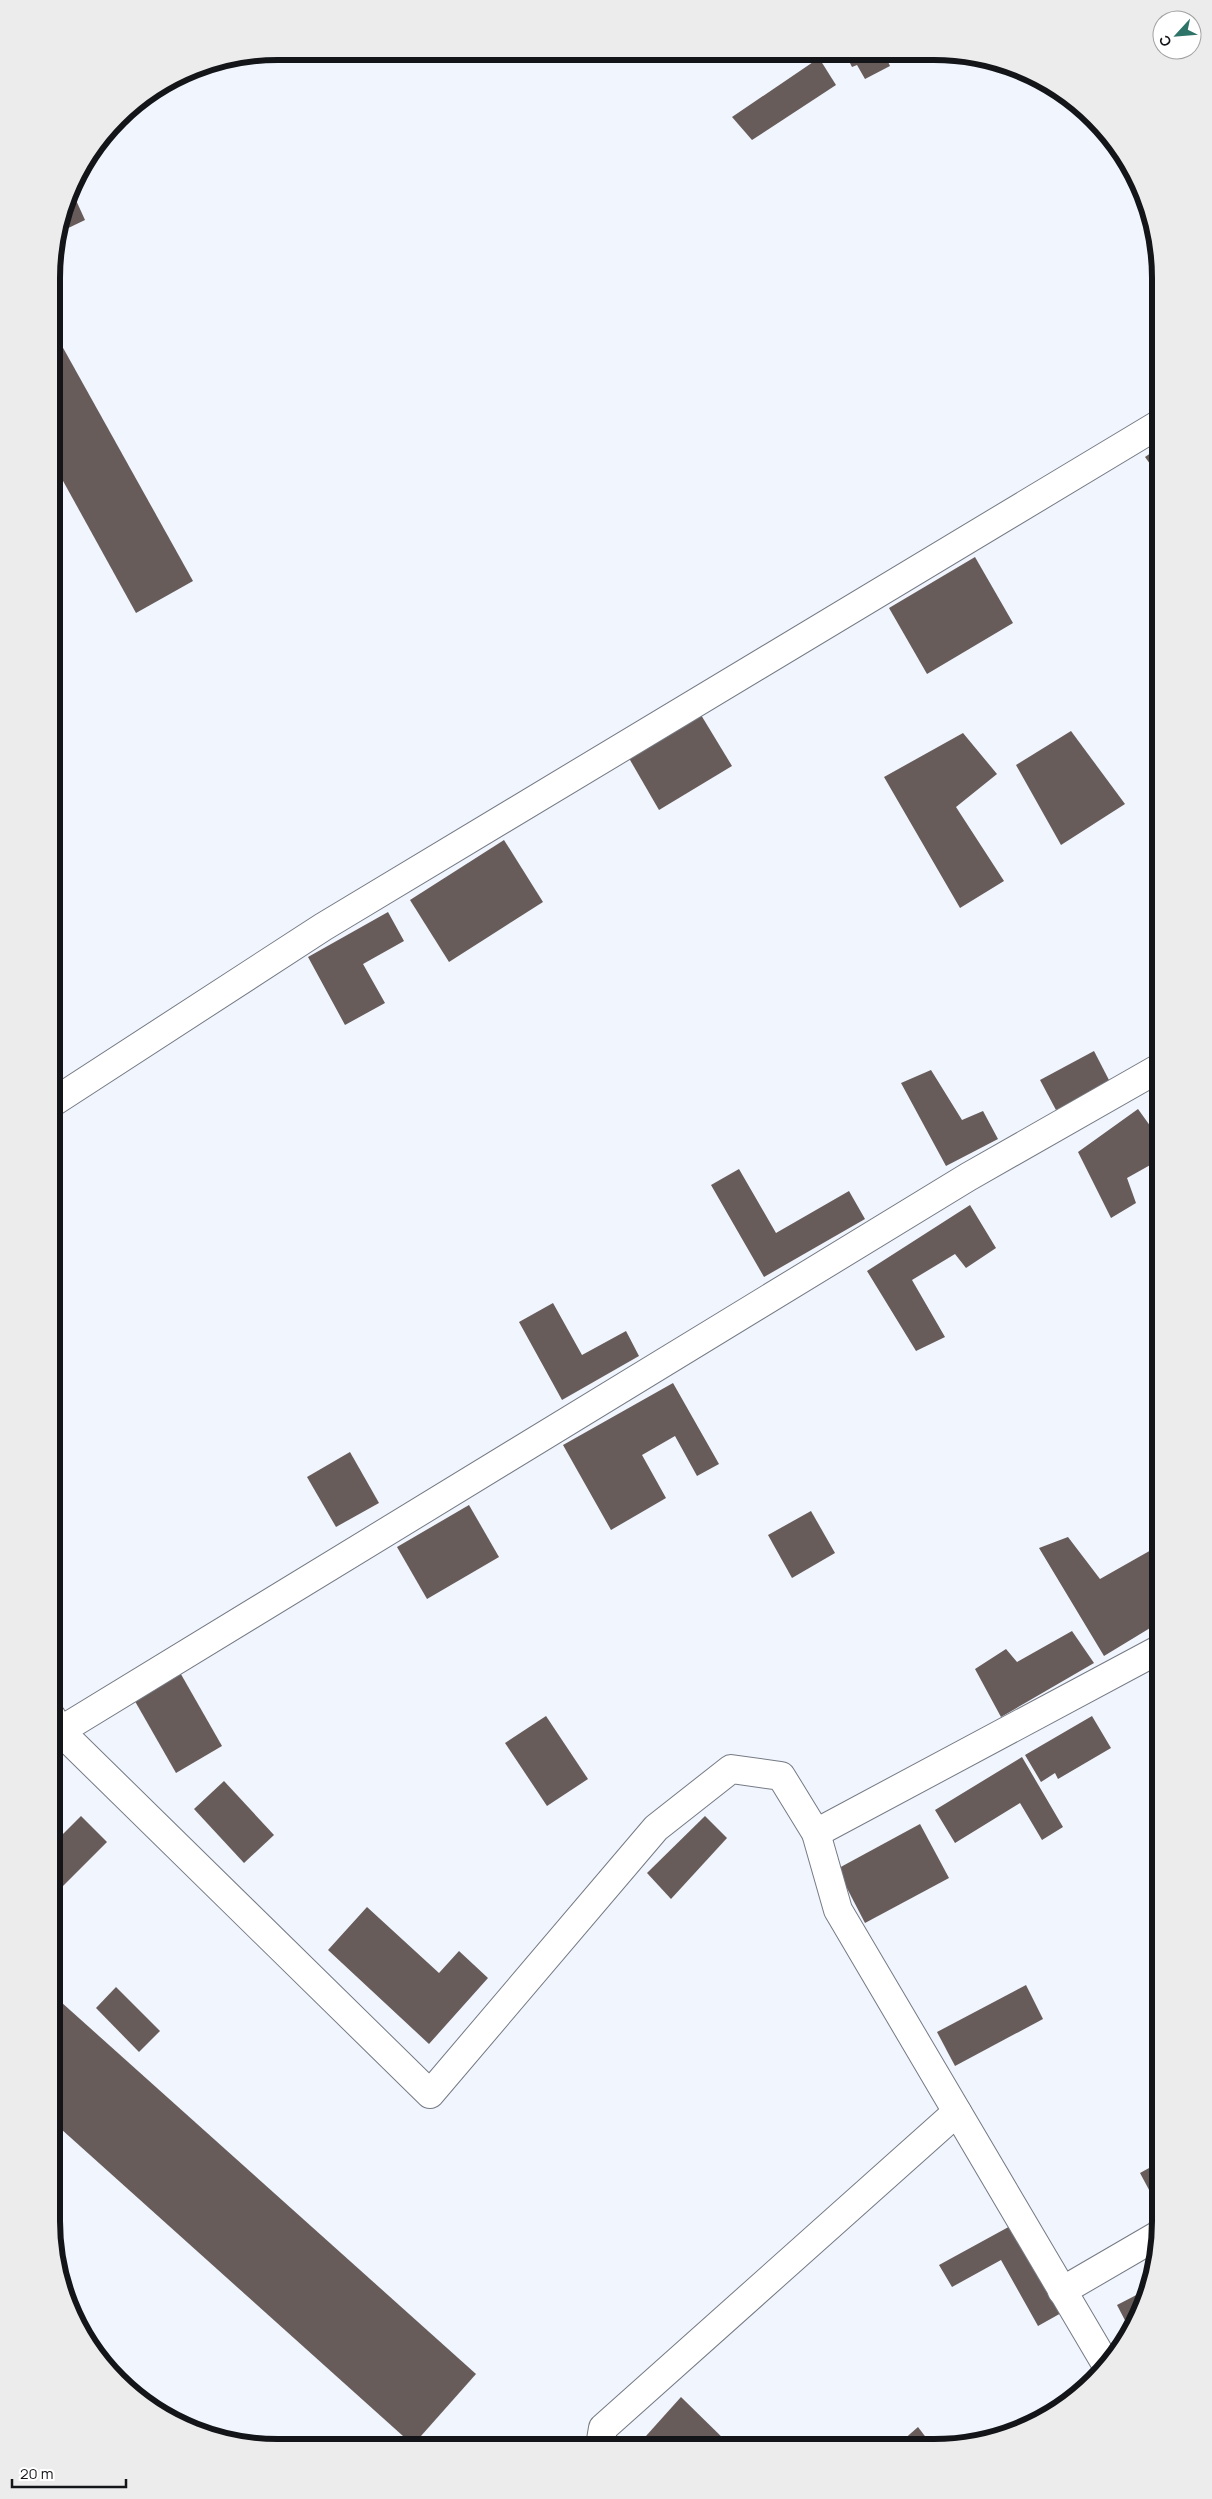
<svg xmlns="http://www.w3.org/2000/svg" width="1212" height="2499" font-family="Manrope,sans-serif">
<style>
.building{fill:#685c5a}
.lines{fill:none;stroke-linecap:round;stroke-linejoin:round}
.street-casing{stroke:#757a84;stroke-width:30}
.street{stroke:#fff;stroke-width:28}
.rim{fill:none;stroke:#131519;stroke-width:6}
</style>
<rect width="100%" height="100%" fill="#f0f5fe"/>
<!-- building -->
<g class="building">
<polygon points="846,55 885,55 890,66 865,79 857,65 852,67"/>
<polygon points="819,58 836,85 752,140 732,117"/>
<polygon points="75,198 85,220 60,232 68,202"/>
<polygon points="52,328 193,581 136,613 52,461"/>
<polygon points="1161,446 1161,479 1145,457"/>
<polygon points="975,557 1013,623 927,674 889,608"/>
<polygon points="698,710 732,766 659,810 626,753"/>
<polygon points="1071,731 1125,804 1061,845 1016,765"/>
<polygon points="963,733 997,774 956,807 1004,881 960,908 884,777"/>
<polygon points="504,840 543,902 449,962 410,900"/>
<polygon points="388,912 404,941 363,964 385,1003 345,1025 308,957"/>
<polygon points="1094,1051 1110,1082 1056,1110 1040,1080"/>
<polygon points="931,1070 962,1120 983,1111 998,1139 946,1166 901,1083"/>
<polygon points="1138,1109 1161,1141 1161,1159 1127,1178 1136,1203 1111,1218 1078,1152"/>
<polygon points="739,1169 776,1233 849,1191 865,1219 764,1277 711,1185"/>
<polygon points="970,1205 996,1248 966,1268 955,1254 912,1280 945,1337 916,1351 867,1271"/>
<polygon points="553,1303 582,1355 626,1331 639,1356 562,1400 519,1322"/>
<polygon points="673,1383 719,1464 697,1476 675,1436 642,1455 666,1498 611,1530 563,1445"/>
<polygon points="350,1452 379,1503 336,1527 307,1477"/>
<polygon points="469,1505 499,1557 427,1599 397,1547"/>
<polygon points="811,1511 835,1553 792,1578 768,1535"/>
<polygon points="1068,1537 1100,1579 1160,1545 1160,1622 1104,1656 1039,1548"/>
<polygon points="1072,1631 1094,1663 1001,1717 975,1669 1006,1649 1017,1662"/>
<polygon points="178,1669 222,1746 176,1773 132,1696"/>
<polygon points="546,1716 588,1779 547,1806 505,1743"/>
<polygon points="1092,1716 1111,1748 1058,1779 1055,1773 1041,1782 1025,1755"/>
<polygon points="1022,1757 1063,1827 1042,1840 1020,1803 955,1843 935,1810"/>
<polygon points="224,1781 274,1835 244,1863 194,1809"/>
<polygon points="81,1816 107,1842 51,1898 51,1846"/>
<polygon points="705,1816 727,1838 671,1899 647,1873"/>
<polygon points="920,1824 949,1878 865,1923 837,1869"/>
<polygon points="1160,1900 1160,1919 1155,1904"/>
<polygon points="367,1907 439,1973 459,1951 488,1978 429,2044 328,1950"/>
<polygon points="1026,1985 1043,2019 955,2066 937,2032"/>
<polygon points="116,1987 160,2031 139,2052 96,2008"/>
<polygon points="51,1993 476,2374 413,2445 51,2120"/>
<polygon points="1160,2162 1160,2198 1155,2201 1140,2173"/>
<polygon points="1014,2224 1063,2312 1038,2326 1001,2260 952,2287 939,2265"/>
<polygon points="1148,2289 1144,2307 1130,2330 1117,2305"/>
<polygon points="681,2397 732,2447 637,2446"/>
<polygon points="918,2427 934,2448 894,2448"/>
</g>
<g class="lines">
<defs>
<g id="street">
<polyline points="52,1103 323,927 1161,423"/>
<polyline points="51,1716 60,1731 430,2094 656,1828 731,1769 781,1776 816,1833 838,1910 1107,2366"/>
<polyline points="60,1731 968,1177 1161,1067"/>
<polyline points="816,1833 1160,1649"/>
<polyline points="1062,2291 1160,2234"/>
<polyline points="600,2446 603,2428 957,2112"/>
</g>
</defs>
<!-- street casing -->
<use href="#street" class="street-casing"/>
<!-- street -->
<use href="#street" class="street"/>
</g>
<!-- crop -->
<path d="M0 0H1212V2499H0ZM278 60H934A218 218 0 0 1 1152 278V2221A218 218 0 0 1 934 2439H278A218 218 0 0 1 60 2221V278A218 218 0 0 1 278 60Z" fill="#ececed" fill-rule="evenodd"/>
<path class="rim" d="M278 60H934A218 218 0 0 1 1152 278V2221A218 218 0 0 1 934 2439H278A218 218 0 0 1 60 2221V278A218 218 0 0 1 278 60Z"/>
<!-- north arrow -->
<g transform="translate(1177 35) rotate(244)"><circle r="24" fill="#ffffff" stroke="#a1a1a3"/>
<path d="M0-4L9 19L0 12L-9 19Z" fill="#2e7368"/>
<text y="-8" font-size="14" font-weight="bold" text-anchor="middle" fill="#131519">С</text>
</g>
<!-- scale -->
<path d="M12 2479v8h114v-8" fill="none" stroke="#131519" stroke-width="2.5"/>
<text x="20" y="2479" font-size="15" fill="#131519" stroke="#ffffff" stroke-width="4" paint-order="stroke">20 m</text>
</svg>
